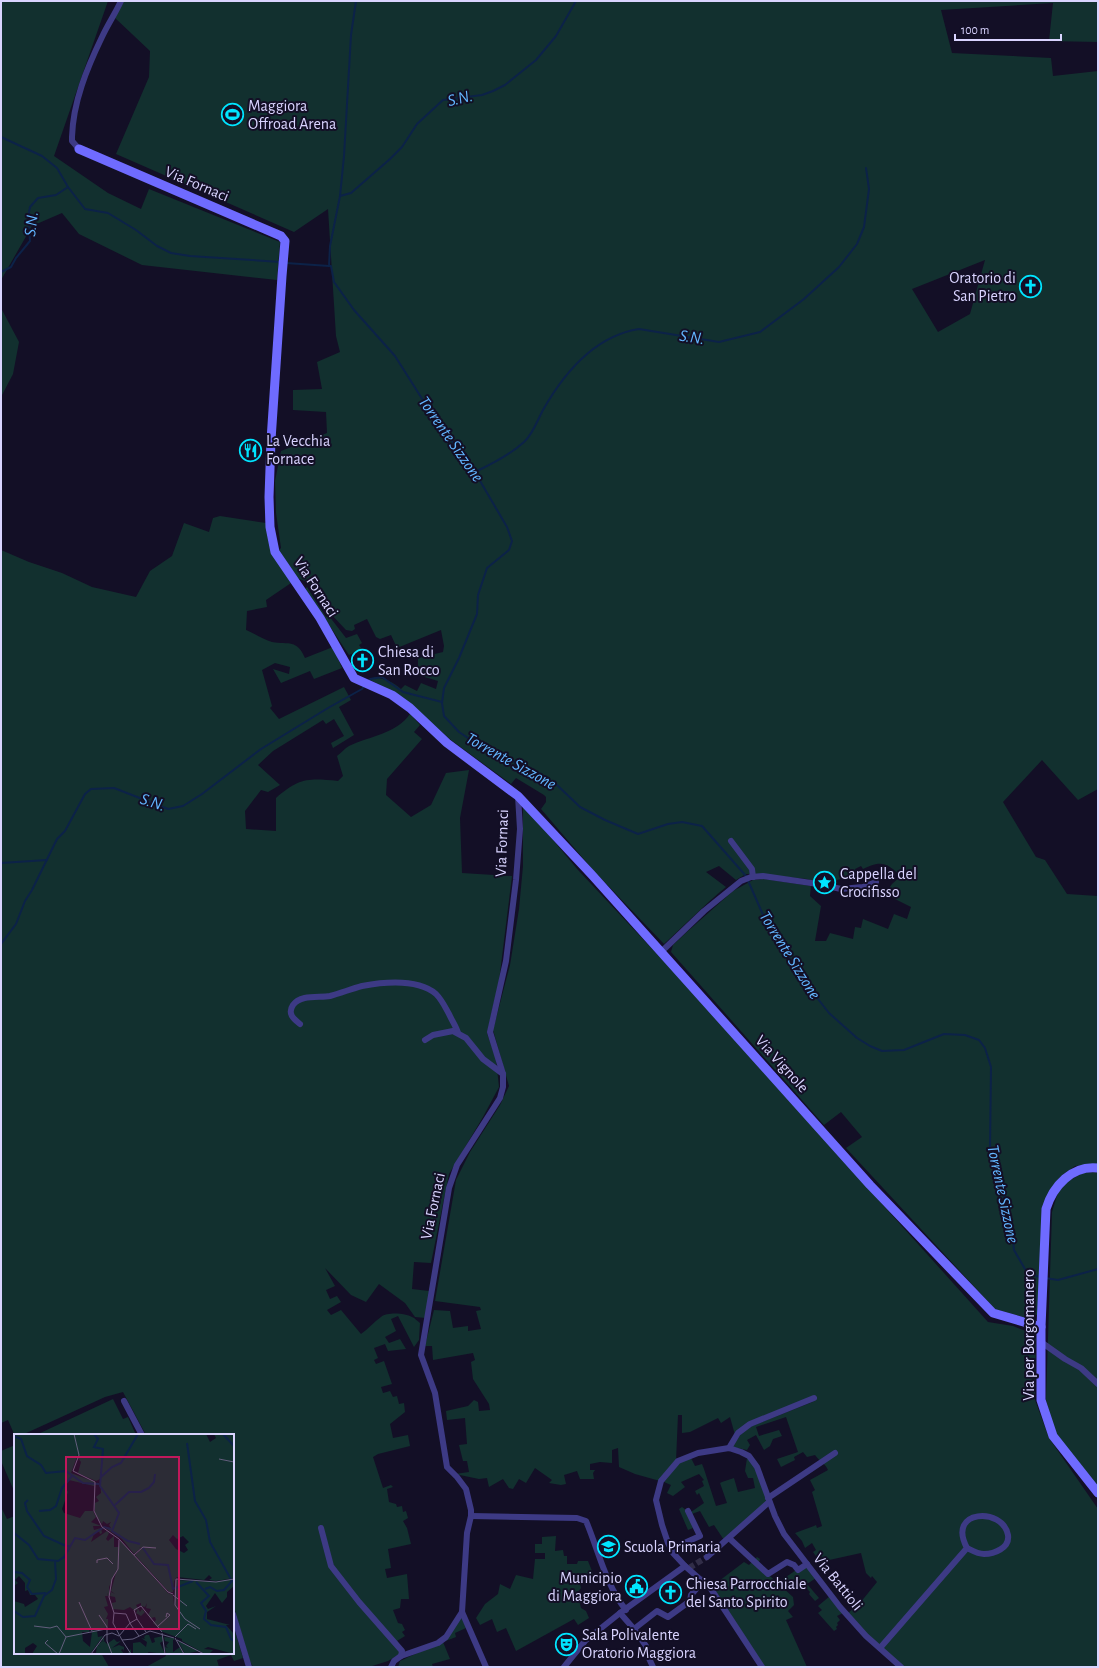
<svg xmlns="http://www.w3.org/2000/svg" width="1099" height="1668" font-family="'Alegreya Sans',sans-serif">
<style>
.green{fill:#12302f;fill-rule:evenodd}
.lines{fill:none;stroke-linecap:round;stroke-linejoin:round}
.stream{stroke:#0c2248;stroke-width:2}
.street-tunnel{stroke:#312d47;stroke-width:6;stroke-dasharray:6 3;stroke-linecap:butt}
.street{stroke:#3d3a85;stroke-width:6}
.secondary{stroke:#6f6bff;stroke-width:9}
.labels{text-anchor:middle;dominant-baseline:central;stroke-width:4;stroke-linejoin:round;paint-order:stroke}
.poi-label{font-size:16px;fill:#d9d4ff;stroke:#130f26;text-anchor:start}
.street-label{font-size:16px;fill:#d9d4ff;stroke:#130f26}
.water-label{font-size:17px;font-style:italic;fill:#62b6ff;stroke:#130f26}
.inset-river{fill:none;stroke:#0c2248;stroke-width:2}
.inset-road{fill:none;stroke:#625e7d;stroke-width:1}
.view{fill:#c2185b;fill-opacity:0.15;stroke:#c2185b;stroke-width:2}
.inset-edge{fill:none;stroke:#d9d4ff;stroke-width:2}
</style>
<rect width="100%" height="100%" fill="#130f26"/>
<!-- green -->
<g class="green">
<polygon points="1,1 108,1 54,156 108,193 141,209 149,189 280,242 277,280 142,265 79,234 62,213 32,226 1,280"/>
<path d="M121,1h977v41l-49,-1 4,-38 -112,7 11,43 99,5 2,18 45,-5v718l-20,11 -36,-40 -39,42 33,55 9,3 22,34 31,2v268l-23,2 -10,7 -5,4 -14,22 -4,113 -12,7 -35,-10 -149,-161 16,-11 -21,-25 -17,13 -153,-173 2,-7 15,-14 45,-40 20,-11 11,-1 47,7 -1,10 11,10 -6,35h11l4,-8 23,6 2,-12 6,1 2,-9 25,10 6,-15 13,5 4,-12 -26,-13 7,-10 9,-8c-15,-13 -19,-16 -38,-7l-2,-3 -6,3 2,5 -20,6 -2,7 -28,-8 -49,-5h-12l-10,6 -17,-14 -13,6 20,15c-22,18 -41,38 -62,57l-71,-74 -52,-61 5,-7v-5l-2,-2 -28,-17 -5,6 -60,-44 -47,-42 -13,-8 -21,-10 5,-3c12,3 17,4 26,12l4,-4 12,6 4,-8 15,6 2,-8 -20,-6v-17l25,-6 1,-6 -3,-16 -44,18 -6,-13 -11,4 -4,-2 -9,-18 -13,6 1,4 -3,2 -6,-1 -15,-16 -19,-28 -7,-5 -8,-3 -18,-28 2,-2 -5,-35 -1,-32 6,-30 46,-18 -1,-21 -33,-2v-20l29,-1 -5,-27 23,-10 -4,-16 -8,-127 -34,23 -178,-78 33,-77 1,-26 -36,-34zM985,260l-15,54 -32,18 -26,-43z"/>
<polygon points="1,308 19,342 13,374 1,397"/>
<path d="M220,516l46,7 25,60 -25,17 1,7 -20,4 -1,19c8,3 18,10 26,12 17,3 25,-3 33,16l28,-11 9,21 -28,11 -4,-8 -29,12 -8,-14 16,5 1,-7 -15,-4 -13,7 10,36 -2,2 9,11 65,-32 7,13 -12,7 15,28 -21,13 -2,-5 13,-7 -10,-17 -8,5 -3,-4 -50,31 -15,14 22,20 -12,7 -7,-2 -16,21 1,18 30,2v-33c23,-20 32,-20 62,-17l5,-5 -6,-20c4,-3 8,-8 12,-10 21,-10 47,-12 61,-32l10,11 -6,7 8,7 -35,40 -1,16 25,22 20,-12 15,-32 23,-3 -9,48 2,55 50,3 -13,105 -12,52 9,26 3,28 -16,30 -34,57 -18,89 -17,-1 -2,27 17,2 -3,27 -11,-1 -10,-14 -26,-19 -13,18 -15,-7 -26,-27 10,18 -9,4 4,9 7,-3 4,6 -14,8 4,5 10,-5 20,24c7,-5 13,-12 20,-17 6,-5 24,-4 31,0 3,1 5,4 8,6l-1,17 -5,7 -16,-31 -7,3 5,12 -11,6 4,6 11,-4 6,10 -18,2 -3,-7 -11,4 4,10 -4,2 2,4 8,-3 8,23 -11,3 2,6 7,-2 3,6 4,-1 2,8 5,-1 1,9 -15,12 3,14 15,-3 2,11 -32,8 -5,3 10,31 8,-3 2,2 -6,2 2,13 7,2 1,3 5,-1 1,6 3,-1 2,7 -5,3 4,7 4,16 -23,5 3,19 -6,1 2,9 20,-4 2,25h-8l-1,9 -7,2 5,13 4,1 3,6 -3,2 3,4 -8,5 8,10 -17,10 -19,6h-116l-4,-8 -16,-55v-169h-87l-23,-43 -18,5 -83,38 -7,1 -7,-16 -7,3v-873l28,12 33,11 30,14 44,10 14,-26 22,-15 12,-33 25,9 4,-14z"/>
<polygon points="307,587 326,617 329,616 346,638 357,634 362,643 359,645 362,649 349,655 305,589"/>
<path d="M523,806l6,5 49,59 94,100 316,352 25,4 23,9 -1,65 14,38 49,71v158h-194l-27,-22 -29,-32 12,-10 17,-21 -5,-6 -1,2 -5,-5 -5,-20 -41,9 -7,-10 3,-2 -4,-7 -7,5 -3,-7 -7,-8 19,-7 2,-1 1,3 5,-2 -10,-34 3,-2 -5,-10 18,-10c-3,-7 -9,-9 -13,-15l-8,2 -4,-5 -9,5 1,3 -14,7 -4,-8 21,-7 -12,-35 -30,10 3,9 20,-6 3,6 -9,3 -3,7 -6,4 -8,-15 -9,5 3,5 -3,5 -15,-3 9,-13 11,-8 63,-25 -65,21 -15,13 -5,-18 -9,6 -3,-5 -28,14 -8,1v-18h-4l-2,46 -16,20 -25,-7 -16,-7 -1,-19 -6,2v13l-12,-1 -10,2v6h5l-2,3 1,6h-14l-3,-8 -13,4 2,9 -5,1 -12,-2 3,-3 -17,-12 -9,15 -7,-4 -6,10 -4,-1 -6,-9 -14,8 -2,-9 -8,1 -24,-5 14,-2 -2,-11h-4l-4,-16 8,-1 -2,-26 -18,2 -1,-9 22,-5 6,-6 4,2 1,9 11,-1 -1,-6 -16,-25 -2,-17 4,-2 -2,-7 -40,7 -1,-14h-7l9,-36 16,1 3,17 15,-2v5l13,-2 -5,-18 5,-1 -1,-3 -45,-6 21,-121 14,-28 30,-47 9,-19 -16,-56 17,-65 9,-56 4,-43z"/>
<polygon points="1098,1172 1098,1489 1056,1436 1046,1400 1052,1212 1059,1189 1065,1183 1083,1173"/>
<polygon points="113,1399 123,1419 128,1417 136,1435 36,1435"/>
<polygon points="15,1445 15,1493 1,1461 1,1451"/>
<polygon points="691,1458 695,1466 702,1464 704,1469 716,1506 727,1503 720,1483 722,1482 734,1478 738,1492 755,1488 753,1478 748,1478 745,1471 747,1458 755,1467 768,1502 724,1540 714,1525 709,1527 700,1511 689,1515 693,1528 688,1530 679,1509 682,1507 686,1510 691,1512 704,1503 699,1493 697,1495 695,1491 704,1486 702,1481 704,1480 699,1474 681,1482 685,1487 673,1496 667,1493 671,1485 664,1482 679,1463"/>
<polygon points="1,1507 7,1519 15,1516 15,1653 101,1653 109,1667 1,1667"/>
<polygon points="556,1536 555,1551 563,1550 564,1556 567,1556 567,1564 577,1564 578,1561 588,1561 594,1576 579,1581 581,1588 577,1593 581,1608 586,1611 589,1618 578,1625 574,1619 516,1651 506,1628 497,1632 492,1619 480,1625 476,1618 485,1604 498,1594 500,1584 510,1589 516,1575 533,1579 535,1559 545,1559 545,1553 535,1553 535,1544 542,1544 542,1537"/>
<polygon points="757,1557 760,1559 759,1562 770,1576 793,1597 794,1605 788,1611 793,1617 786,1620 807,1667 765,1667 713,1588 720,1583 719,1581 744,1562 749,1565"/>
<polygon points="805,1564 816,1578 807,1584 819,1598 815,1601 809,1594 810,1592 797,1578 790,1585 783,1579"/>
<polygon points="830,1596 843,1613 837,1616 840,1620 837,1623 838,1625 836,1627 837,1629 834,1631 818,1613 822,1610 818,1606"/>
<polygon points="461,1616 466,1628 455,1633 456,1637 443,1642 450,1659 432,1664 433,1667 398,1667 400,1661 439,1643"/>
<polygon points="233,1625 243,1658 234,1661 231,1655 217,1660 219,1667 146,1667 166,1656 165,1653 233,1653"/>
</g>
<g class="lines">
<!-- stream -->
<g class="stream">
<polyline points="356,1 351,35 344,156 340,196 330,246 329,266 331,266 334,282 354,310 395,356 426,405 476,474 507,527 512,541 509,550 487,568 478,595 477,614 459,658 444,688 442,703 444,716 459,732 480,746 539,773 557,785 580,807 605,820 638,834 668,824 682,822 702,826 746,876 768,926 807,985 829,1013 857,1038 870,1046 882,1051 904,1050 944,1034 965,1035 979,1040 985,1048 991,1067 990,1149 996,1177 1006,1202 1011,1218 1014,1250 1025,1269 1036,1276 1041,1277"/>
<polyline points="1,137 42,156 57,168 68,187 85,209 108,213 136,230 157,246 171,253 190,256 281,262"/>
<polyline points="340,196 351,193 390,159 402,147 417,124 443,100 482,95 493,91 505,85 536,60 556,36 576,1"/>
<polyline points="286,263 329,266"/>
<polyline points="1,272 11,267 16,258 30,241 28,217 30,207 38,198 56,195 68,187"/>
<path d="M475,472c17,-8 35,-17 49,-30 9,-8 13,-21 19,-32 21,-37 51,-74 96,-81l80,13 41,-10 44,-33 35,-32 18,-23 7,-17 5,-38 -3,-21"/>
<polyline points="368,682 370,679 382,677 403,692 442,702"/>
<polyline points="1,863 47,860"/>
<polyline points="1,944 16,924 25,901 32,890 57,839 65,831 85,794 91,789 114,788 168,809 183,806 202,794 261,749 328,708 362,689 365,685"/>
<polyline points="1045,1278 1058,1280 1098,1269"/>
</g>
<!-- street-tunnel -->
<polyline class="street-tunnel" points="689,1568 707,1557"/>
<!-- street -->
<g class="street">
<path d="M79,149l-7,-8v-4c1,-35 15,-69 30,-100 6,-13 13,-23 19,-36"/>
<polyline points="731,841 752,869 753,877"/>
<polyline points="661,952 704,911 741,881 751,877 763,876 818,884 841,889 863,887 876,882"/>
<path d="M300,1024c-6,-5 -13,-10 -7,-19 8,-11 26,-7 37,-9 11,-3 21,-7 32,-10 22,-4 56,-7 74,8 6,6 9,13 13,20 3,7 7,12 9,19"/>
<polyline points="425,1040 433,1035 453,1031 466,1038 483,1059 503,1074"/>
<polyline points="1041,1342 1065,1359 1081,1368 1098,1384"/>
<polyline points="124,1401 142,1435"/>
<polyline points="729,1448 738,1433 750,1424 814,1398"/>
<polyline points="768,1498 835,1453"/>
<path d="M471,1516l106,2 9,3c12,28 20,65 40,89"/>
<polyline points="321,1528 331,1566 359,1602 402,1651 401,1656 394,1661 391,1667"/>
<polyline points="729,1538 768,1574 787,1562 794,1565 798,1570 807,1564"/>
<polyline points="671,1549 700,1536 688,1511"/>
<polyline points="707,1557 769,1502"/>
<polyline points="685,1566 711,1589 762,1667"/>
<polyline points="233,1614 249,1667"/>
<polyline points="634,1629 657,1611 668,1617 690,1601 691,1595 697,1588 696,1586 702,1580"/>
<path d="M880,1648l87,-100c6,3 11,6 17,6 10,0 26,-6 24,-19 -5,-28 -62,-26 -41,13"/>
<polyline points="401,1656 438,1643 446,1637 462,1612"/>
<polyline points="486,1667 462,1612 467,1533 471,1516 471,1510 466,1489 457,1477 447,1467 435,1393 421,1355 449,1188 457,1165 500,1098 503,1087 503,1074 490,1032 506,961 516,880 520,829 518,796"/>
<polyline points="564,1667 585,1641 620,1613"/>
<polyline points="653,1667 647,1654 646,1646 634,1629 620,1613 685,1566 673,1553 668,1543 662,1525 656,1500 661,1481 678,1461 698,1453 729,1448 741,1452 749,1456 757,1467 775,1516 784,1534 807,1564 840,1607 866,1636 901,1667"/>
</g>
<!-- secondary -->
<g class="secondary">
<polyline points="79,149 281,236 285,241 282,276 271,440 269,497 270,527 275,552 320,618 354,678 392,695 410,708 447,743 518,796 592,875 870,1185 993,1313 1041,1327"/>
<path d="M1098,1168c-26,-3 -45,18 -52,41l-5,118v73l12,36 45,57"/>
</g>
</g>
<!-- icons -->
<defs>
<symbol id="stadium-ring" viewBox="-11 -11 22 22"><circle r="9.5" fill="#130f26" stroke="#00e5ff" stroke-width="1.5"/><path d="M0-5a6.5 5 0 1 0 0 10a6.5 5 0 1 0 0-10ZM-3.5-1.8h7v3.6h-7Z" fill="#00e5ff"/></symbol>
<symbol id="church-ring" viewBox="-11 -11 22 22"><circle r="9.5" fill="#130f26" stroke="#00e5ff" stroke-width="1.5"/><path d="M-1.2-6h2.4v3.5h3.3v2.4h-3.3V6h-2.4V-.1h-3.3v-2.4h3.3Z" fill="#00e5ff"/></symbol>
<symbol id="restaurant-ring" viewBox="-11 -11 22 22"><circle r="9.5" fill="#130f26" stroke="#00e5ff" stroke-width="1.5"/><path d="M-5-6h1v4h1v-4h1v4h1v-4h1v5L-1.5 .5V6h-2V.5L-5-1ZM5-6V6H3V1.5H1.5Q1.5-4 5-6Z" fill="#00e5ff"/></symbol>
<symbol id="sight-ring" viewBox="-11 -11 22 22"><circle r="9.5" fill="#130f26" stroke="#00e5ff" stroke-width="1.5"/><path d="M0-6L1.8-2.2L6-1.7L2.9 1.2L3.7 5.4L0 3.3L-3.7 5.4L-2.9 1.2L-6-1.7L-1.8-2.2Z" fill="#00e5ff"/></symbol>
<symbol id="school-ring" viewBox="-11 -11 22 22"><circle r="9.5" fill="#130f26" stroke="#00e5ff" stroke-width="1.5"/><path d="M0-5L7-2L0 1L-7-2ZM-4 1L0 2.5L4 1V4Q0 6-4 4Z" fill="#00e5ff"/></symbol>
<symbol id="civic-ring" viewBox="-11 -11 22 22"><circle r="9.5" fill="#130f26" stroke="#00e5ff" stroke-width="1.5"/><path d="M-.6-6.5H3V-4.5H.6V-3L4-1V1h2V6H-6V1h2V-1L-.6-3ZM-1.2 2.5V6h2.4V2.5Z" fill="#00e5ff"/></symbol>
<symbol id="theatre-ring" viewBox="-11 -11 22 22"><circle r="9.5" fill="#130f26" stroke="#00e5ff" stroke-width="1.5"/><path d="M-5-5.5Q0-4 5-5.5V0Q5 5 0 6Q-5 5-5 0ZM-3.3-2.5H-1v1.5H-3.3ZM1-2.5H3.3v1.5H1ZM-2.8 1Q0 5.5 2.8 1Z" fill="#00e5ff"/></symbol>
</defs>
<g fill-rule="evenodd">
<use href="#stadium-ring" x="220" y="102" width="25" height="25"/>
<use href="#church-ring" x="1018" y="274" width="25" height="25"/>
<use href="#restaurant-ring" x="238" y="438" width="25" height="25"/>
<use href="#church-ring" x="350" y="648" width="25" height="25"/>
<use href="#sight-ring" x="812" y="870" width="25" height="25"/>
<use href="#school-ring" x="596" y="1534" width="25" height="25"/>
<use href="#civic-ring" x="624" y="1574" width="25" height="25"/>
<use href="#church-ring" x="658" y="1580" width="25" height="25"/>
<use href="#theatre-ring" x="554" y="1632" width="25" height="25"/>
</g>
<g class="labels">
<!-- poi labels -->
<g class="poi-label">
<text x="248" y="106">Maggiora<tspan x="248" dy="18">Offroad Arena</tspan></text>
<text x="1016" y="278" text-anchor="end">Oratorio di<tspan x="1016" dy="18">San Pietro</tspan></text>
<text x="266" y="441">La Vecchia<tspan x="266" dy="18">Fornace</tspan></text>
<text x="378" y="652">Chiesa di<tspan x="378" dy="18">San Rocco</tspan></text>
<text x="840" y="874">Cappella del<tspan x="840" dy="18">Crocifisso</tspan></text>
<text x="624" y="1547">Scuola Primaria</text>
<text x="622" y="1578" text-anchor="end">Municipio<tspan x="622" dy="18">di Maggiora</tspan></text>
<text x="686" y="1584">Chiesa Parrocchiale<tspan x="686" dy="18">del Santo Spirito</tspan></text>
<text x="582" y="1635">Sala Polivalente<tspan x="582" dy="18">Oratorio Maggiora</tspan></text>
</g>
<!-- street labels -->
<g class="street-label">
<text transform="translate(197 184) rotate(23)">Via Fornaci</text>
<text transform="translate(316 587) rotate(57)">Via Fornaci</text>
<text transform="translate(502 843) rotate(-88)">Via Fornaci</text>
<text transform="translate(782 1064) rotate(48)">Via Vignole</text>
<text transform="translate(433 1206) rotate(-78)">Via Fornaci</text>
<text transform="translate(1029 1335) rotate(-90)">Via per Borgomanero</text>
<text transform="translate(838 1582) rotate(51)">Via Battioli</text>
</g>
<!-- water labels -->
<g class="water-label">
<text transform="translate(460 98) rotate(-13)">S.N.</text>
<text transform="translate(31 224) rotate(-83)">S.N.</text>
<text transform="translate(692 337) rotate(9)">S.N.</text>
<text transform="translate(451 439) rotate(55)">Torrente Sizzone</text>
<text transform="translate(511 761) rotate(29)">Torrente Sizzone</text>
<text transform="translate(153 802) rotate(18)">S.N.</text>
<text transform="translate(790 955) rotate(58)">Torrente Sizzone</text>
<text transform="translate(1003 1194) rotate(78)">Torrente Sizzone</text>
</g>
</g>
<!-- overview -->
<g transform="translate(14 1434)">
<rect width="220" height="220" fill="#130f26"/>
<path d="M0,0h192l4,8 6,-4 -2,-4h20v144l-18,3 -7,-1 3,-2 -3,-3 -5,5 -27,-3 -3,4 -1,11h-4l-34,-37 7,-7 -3,-1 2,1 -7,6 -12,-15 -18,-12 7,1 -2,-3 2,-3 -4,2 -4,-3 -1,3 -7,-10v-11l4,-2 -3,-4 5,-4 -1,-14 -4,2 -18,-8 3,-11 -3,-4v-4l-7,19 24,9 -1,4 -25,-6 -4,7 3,5 -6,17 2,4 16,5 5,-7h8l3,6 -5,5 10,4h-8l1,4 7,-2 1,5 -2,1 -1,-3 -5,3 -3,8 16,-11 2,2 -3,6 2,2 6,-5v11h5l-2,13 3,-20 48,53 5,2 1,10 1,-25 41,2 18,-3v7l-7,6v5l-5,6 -7,-10 -9,13 2,3 8,-3 -9,6v7l23,6h-4l8,9v20l-26,-7 -4,2 9,1 -4,4h-4l-23,-13v-2l-19,-7 -10,-9 3,-3 -1,-3 -4,1 -3,-3 3,-6 -5,-1 1,-5 -2,4 -4,-1v-3l-5,2 4,7 2,-3 3,3 -4,4 -5,-3 2,-4 -3,2 -5,-4 -6,3 -11,-1 -1,-6 4,-1 -1,-5 -5,-1 1,-4 4,2 -4,-3 6,-22 -8,18v9l-2,-3 1,3h-3l3,10 -4,1 4,7 -2,5h2v8l-15,4 -4,-3v4h-7l1,9 7,6 2,-15 5,-1 1,6 5,-1 -13,18h-58l5,-8 -4,-3 -8,5v6h-11v-53l10,3 1,3 13,-8 -3,-4h-5l-2,-5 -3,1v-8l-6,-7 -4,4 3,3 -4,3zM159,101l4,4 6,-3 6,6 -4,3 3,5 -4,3 -8,-4 -7,-9zM132,201h3l3,8 3,-1 -1,-4 9,-2v5l-3,2 5,11 -17,-2 1,2h-19l-2,-1 3,-4v5l2,-1v-10l7,-1 6,5 1,-5 -6,-4 4,1 -1,-2zM90,203v4l3,3 7,-5 3,3 4,-1 -9,7 7,-3 5,2v4l-1,-2 -2,1 3,4 -28,-1 1,-8 4,2 -3,-2 4,-4 2,1 -2,-2zM150,203l9,1 2,2h-2v12l7,-5 4,7h-18l-1,-7 3,1 -2,-2 3,-4 -4,-1zM164,207l21,10 -14,3z" fill="#12302f" fill-rule="evenodd"/>
<path class="inset-river" d="M80,0l4,5 -4,8 9,2 -3,37 19,27 -7,18 16,10 12,3M209,0l11,12M0,2l7,3 6,17 14,9 5,8 20,-2 17,12 16,1M173,9l8,58 11,19 4,22 22,39 -8,9 -7,1 -7,-4 -5,2M87,43l11,-10 9,-4 17,-29M14,66l-3,3 2,8 17,25 22,10h5M101,71l14,-13h12l8,-4 5,-6 1,-8M25,77l11,-1 6,-4 6,-18 10,-12M0,99l15,12 9,14 20,2 6,-4 11,-19 10,2 19,-13 7,2M129,114l11,16 14,1 5,24 20,-8M0,138l8,1 8,7 -3,7 5,7 14,-1M182,148l13,14 -8,7 5,8 -2,8 7,6 15,2 5,12 3,2M0,177l9,6 12,-1 9,-20 8,-6 4,-11 -1,-18"/>
<path class="inset-road" d="M60,0l5,21 -6,16 22,11 -1,29 8,16 17,12 49,53 5,2M205,25l15,3M120,121l9,-8 13,1M83,129v-3l10,-2 6,6M159,161l14,11M65,168l13,29M100,179l-1,10 9,17 11,-1 17,-8 24,7M100,179l-5,-16 3,-18 6,-10 1,-29M100,179l12,1 4,9M85,181l8,12v14l5,13M123,185l9,13M117,191l-1,-2 7,-4 -3,-9 7,-4 21,26M117,191l8,11M20,192l16,2 7,-2 9,11 40,-8M143,193l13,-12 -3,-2 -1,4M186,195l-15,-10 -10,-14 1,-26 40,3 18,-3M148,199l3,21M105,202l11,-13M161,203l13,-13 8,5M161,204l9,16M34,206l-3,3 13,11M108,206l9,14M163,206l27,14M45,220l7,-17M77,220l14,-19 7,-2 7,3"/>
<path class="view" d="M52,23h113v172h-113z"/>
<rect width="220" height="220" class="inset-edge"/>
</g>
<!-- border -->
<rect width="1099" height="1668" fill="none" stroke="#d9d4ff" stroke-width="4"/>
<!-- scale -->
<path d="M955 34v6h106v-6" fill="none" stroke="#d9d4ff" stroke-width="2"/>
<text x="961" y="34" font-size="12" fill="#d9d4ff" stroke="#130f26" stroke-width="3" paint-order="stroke">100 m</text>
</svg>
